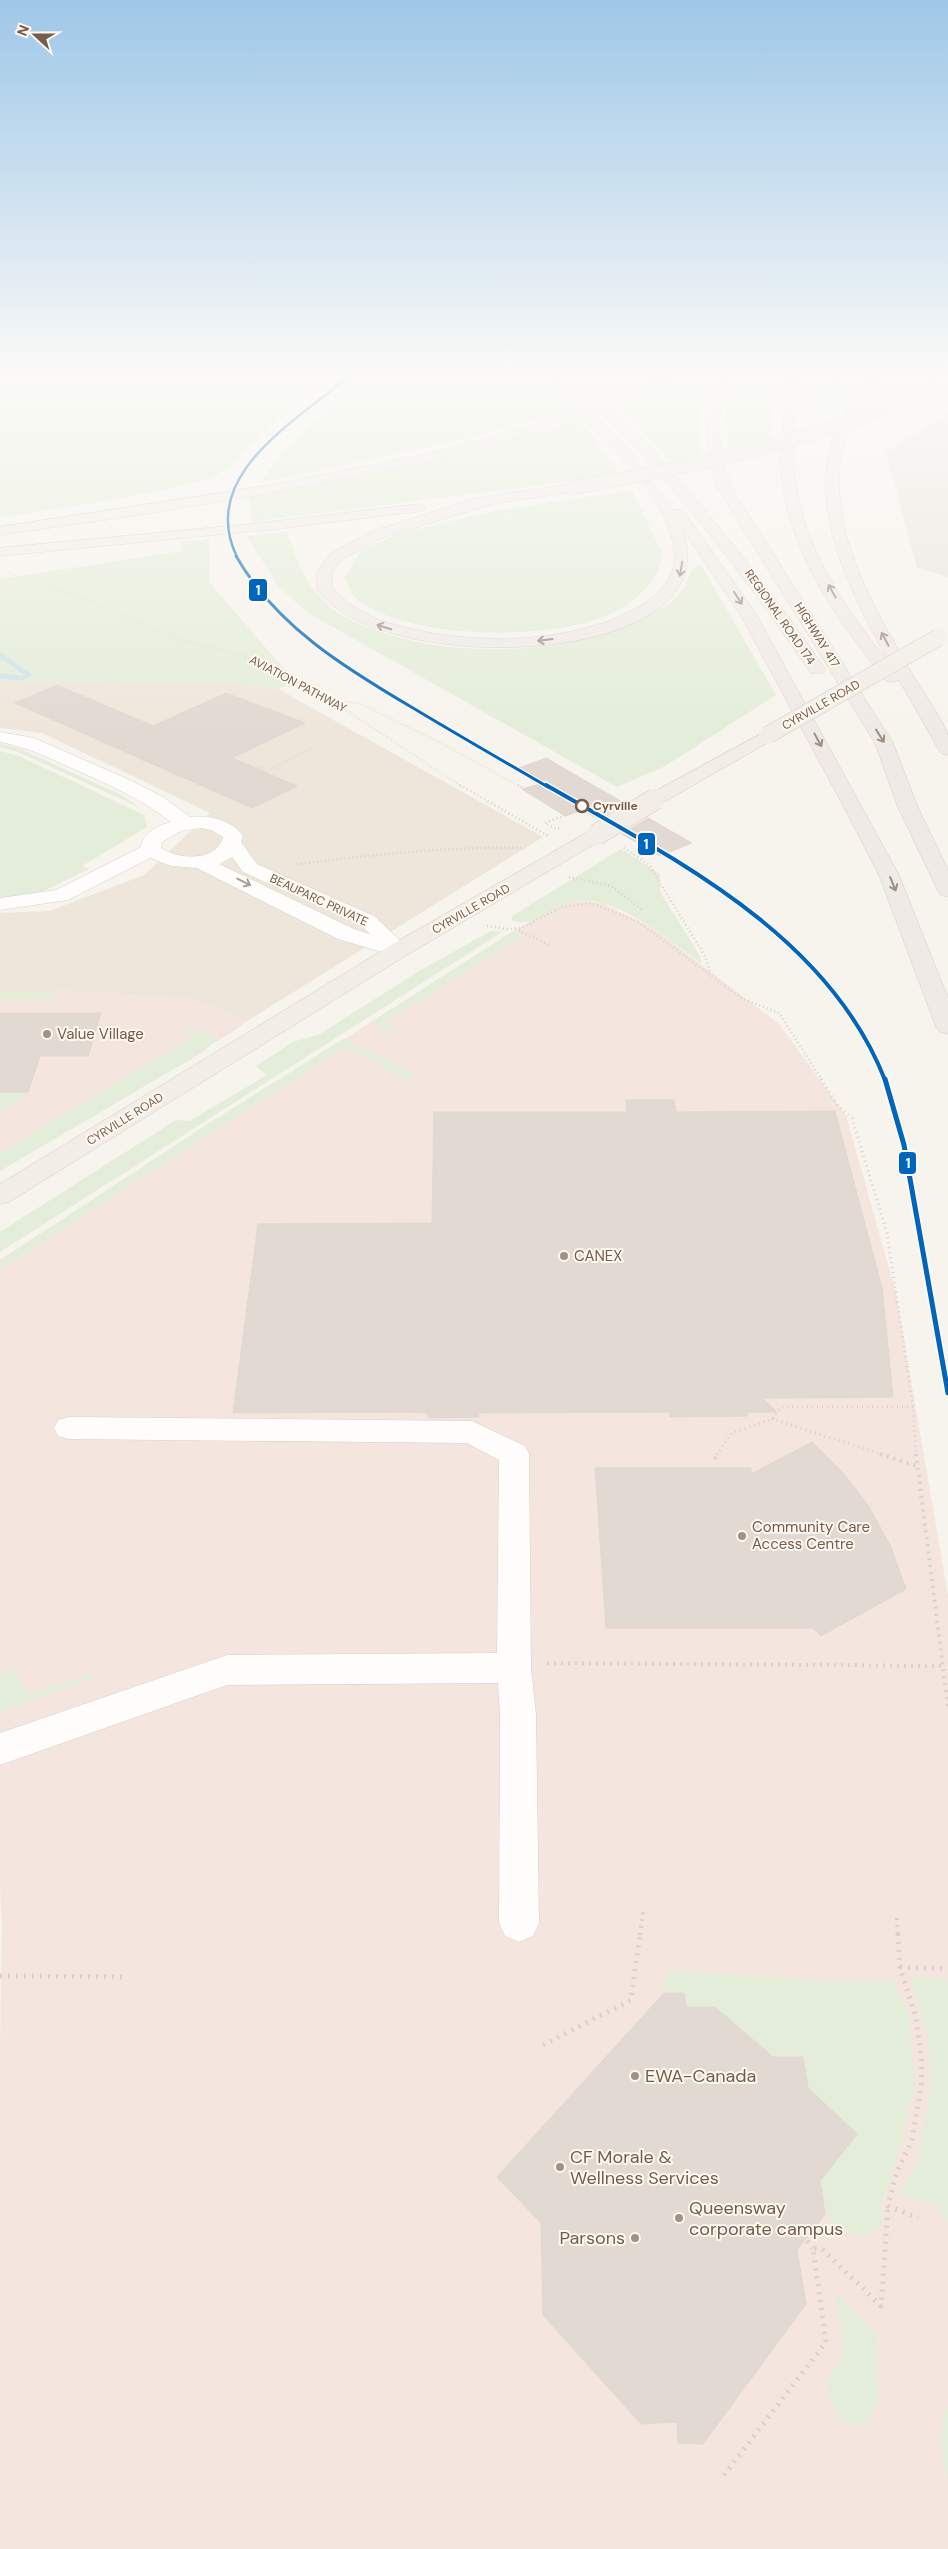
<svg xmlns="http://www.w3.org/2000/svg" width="948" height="2549" font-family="'DM Sans',sans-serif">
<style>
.residential{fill:#efe6db}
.commercial{fill:#f4e6de}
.industrial{fill:#eae3de}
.green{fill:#e4edd9}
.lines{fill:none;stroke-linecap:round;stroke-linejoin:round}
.stream-far1{stroke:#cfe4e7;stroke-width:4.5}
.stream{stroke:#cfe4e7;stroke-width:5}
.building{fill:#e1d9d2;stroke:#e0d7d0}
.minor-casing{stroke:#d6d0cb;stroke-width:1}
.major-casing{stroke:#d5cec8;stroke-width:1}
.highway-casing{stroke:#d5cec8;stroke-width:1}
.path-far4{stroke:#d8d1cc;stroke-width:2;stroke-dasharray:0.5 2.5;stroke-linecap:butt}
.path-far3{stroke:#d8d1cc;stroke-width:2.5;stroke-dasharray:1 3;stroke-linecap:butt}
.path-far2{stroke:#d8d1cc;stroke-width:3;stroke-dasharray:1 4;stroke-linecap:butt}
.path-far1{stroke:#d8d1cc;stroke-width:4;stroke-dasharray:2 5;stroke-linecap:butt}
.path{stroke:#d8d1cc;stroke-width:5;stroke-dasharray:2 6;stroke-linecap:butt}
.minor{fill:#fefdfc;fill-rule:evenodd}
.major{fill:#f2ede6;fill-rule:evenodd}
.highway{fill:#f0eae6;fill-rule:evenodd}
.major-bridge-far1-casing{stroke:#d5cec8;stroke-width:18;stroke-linecap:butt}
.major-bridge-casing{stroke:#d5cec8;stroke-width:22;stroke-linecap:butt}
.highway-bridge-casing{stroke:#d5cec8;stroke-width:14;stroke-linecap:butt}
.major-bridge-far1{stroke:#f2ede6;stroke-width:17}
.major-bridge{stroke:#f2ede6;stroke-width:21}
.highway-bridge{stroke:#f0eae6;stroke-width:13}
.rail-1-far3-casing{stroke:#fef8ef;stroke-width:4.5}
.rail-1-far2-casing{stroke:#fef8ef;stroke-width:5.5}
.rail-1-far1-casing{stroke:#fef8ef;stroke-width:7}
.rail-1-casing{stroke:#fef8ef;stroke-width:9}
.rail-1-far3{stroke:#0065bd;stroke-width:2.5}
.rail-1-far2{stroke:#0065bd;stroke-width:3}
.rail-1-far1{stroke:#0065bd;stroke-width:4}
.rail-1{stroke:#0065bd;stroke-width:5}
.oneway{stroke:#9f8e83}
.oneway2{stroke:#ab9c94}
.stop-dot{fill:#fef8ef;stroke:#745c4e;stroke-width:2.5}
.poi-dot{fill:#a29186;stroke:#fef8ef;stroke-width:2}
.labels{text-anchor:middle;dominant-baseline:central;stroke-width:4;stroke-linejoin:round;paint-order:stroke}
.far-street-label{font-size:12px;fill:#745c4e;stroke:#fef8ef}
.far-stop-label{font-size:12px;font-weight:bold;fill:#745c4e;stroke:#fef8ef;text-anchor:start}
.poi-label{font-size:15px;fill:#745c4e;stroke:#fef8ef;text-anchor:start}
.near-poi-label{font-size:18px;fill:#745c4e;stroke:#fef8ef;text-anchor:start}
.line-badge{stroke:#fef8ef;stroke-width:2}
.badge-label{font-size:14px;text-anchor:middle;font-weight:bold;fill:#fff}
</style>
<rect width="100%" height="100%" fill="#f7f3ed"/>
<!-- residential -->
<polygon class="residential" points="0,681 228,683 278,689 543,837 247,1021 192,999 56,991 0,991 0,913 49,911 144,875 210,813 42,733 0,728"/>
<!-- commercial -->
<g class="commercial">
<polygon points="580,901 602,903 654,929 778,1023 846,1115 896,1293 948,1596 948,2549 0,2549 0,2049 2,1924 0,1887 0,1260 512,932 562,904"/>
<polygon points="0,991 56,991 192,999 247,1021 231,1033 0,1168"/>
</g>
<!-- industrial -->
<polygon class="industrial" points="948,414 948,577 917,568 886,452"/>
<!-- green -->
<g class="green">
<polygon points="0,377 318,377 302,398 229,467 212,478 183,486 120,499 0,518"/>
<polygon points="365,377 538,377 571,409 463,440 259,483 285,449"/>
<polygon points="591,377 641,377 609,393"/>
<polygon points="669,377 711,377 697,420 701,458 673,464 619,404"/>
<polygon points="738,377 768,377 772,441 729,450 725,412"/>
<polygon points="808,377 861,377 834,411 823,413 815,409"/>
<path d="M580,419l41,56 -369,47 -3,-25c111,-22 224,-40 331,-78z"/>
<path d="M632,490l31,65c-2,5 -3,12 -6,18 -6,14 -27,31 -41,38 -57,31 -206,30 -258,-11 -5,-4 -10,-15 -14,-22l18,-28 36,-16 90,-22z"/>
<path d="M287,532c10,29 20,58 46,77 11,9 24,14 37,19 81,31 192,28 271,-9 12,-6 29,-14 38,-25 7,-7 10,-18 14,-27h9l74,128 -111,71 -48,21 -309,-174 -29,-26 -33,-51z"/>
<polygon points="209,539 210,583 296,683 278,689 228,683 0,681 0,579 182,551 179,542"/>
<polygon points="0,744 18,748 119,794 139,807 18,752 0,747"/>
<polygon points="0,751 19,756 144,815 147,827 82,866 89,869 37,894 0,898"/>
<path d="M621,849l39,25v18l40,64 2,8c-33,-23 -80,-66 -122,-63 -24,1 -45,29 -68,19v-4z"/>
<polygon points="491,931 502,932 0,1252 0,1232 176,1120 189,1121 267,1075 256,1066 293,1042 320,1034 419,971"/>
<polygon points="512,932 522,937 386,1022 401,1030 390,1031 371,1022"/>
<polygon points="0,991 56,991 54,1000 0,1000"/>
<polygon points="185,1028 208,1033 216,1040 203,1052 0,1171 0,1153 194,1036 182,1029"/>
<polygon points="345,1038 414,1074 409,1080 381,1067 382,1063 344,1048 0,1270 0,1260 211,1122"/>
<polygon points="0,1092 28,1092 31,1093 0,1113"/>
<polygon points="13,1668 28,1694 93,1673 91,1679 0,1712 0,1674"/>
<path d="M666,1970l181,12 46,-2 16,35 6,69 -19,77 -15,45 1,19 -20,11c-37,-8 -37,-24 -42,-57l36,-46 -48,-45 -5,-31h-30l-58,-50h-29l-2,-13 -20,-1z"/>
<polygon points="910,1977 948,1980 948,2220 941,2218 940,2206 900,2196 918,2158 931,2085 928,2040"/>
<polygon points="835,2292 877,2333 878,2408 866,2426 841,2422 831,2402 827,2382 844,2354"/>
<polygon points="948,2408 948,2482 941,2450 943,2409"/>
</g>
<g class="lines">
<!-- stream-far1 -->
<polyline class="stream-far1" points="826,397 837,377"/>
<!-- stream -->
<polyline class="stream" points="0,655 29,675 22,678 0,676"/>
</g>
<!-- building -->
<g class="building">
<polygon points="57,685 153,726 226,693 305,723 232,758 297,786 252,808 15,703"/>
<polygon points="546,758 617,799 624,803 598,819 582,810 565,816 522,789 540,784 516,769"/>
<polygon points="648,818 692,843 660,856 622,834"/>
<polygon points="0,1013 101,1013 88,1056 40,1056 28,1092 0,1092"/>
<polygon points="626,1100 674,1100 676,1112 835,1111 882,1288 893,1397 763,1398 777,1412 747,1412 747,1416 670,1417 669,1412 478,1413 479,1417 428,1418 428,1413 405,1412 233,1413 258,1224 432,1223 434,1112 627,1112"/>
<polygon points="812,1442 844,1474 868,1505 890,1545 906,1589 821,1636 813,1628 606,1628 595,1468 751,1468 751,1474"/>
<polygon points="664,1993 684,1993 686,2007 715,2007 773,2057 803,2057 808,2088 857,2134 820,2181 825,2214 797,2250 806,2304 703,2444 678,2443 677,2422 641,2424 543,2315 541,2223 497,2177"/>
</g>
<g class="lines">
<defs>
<g id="minor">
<path d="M0,732l34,6 98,43 31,16 27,20c19,-2 42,3 53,19l-2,6 16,22 117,52 36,34 -3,5 -8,2 -61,-18 -141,-71 -26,-2 -21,-8 -82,42 -68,10v-12l56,-8 85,-43c2,-14 17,-22 30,-25 -29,-23 -62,-37 -95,-52 -25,-11 -49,-23 -76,-28zM201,828l10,2 12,7c-7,25 -44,23 -62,11l1,-6 19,-11zM232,857l11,15 117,52 10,10 -16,-5 -135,-65z"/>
<polygon points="69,1417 472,1421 525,1446 529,1454 531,1668 536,1715 539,1923 533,1936 519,1942 505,1936 499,1923 500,1715 498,1683 227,1685 0,1765 0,1733 227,1655 497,1653 499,1460 467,1443 69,1439 58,1436 54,1428 58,1420"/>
</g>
<g id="major">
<polygon points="266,486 273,490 271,493 140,515 0,535 0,527"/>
<polygon points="261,523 266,524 268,527 266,530 0,556 0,548"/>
<polygon points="768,730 774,731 777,735 774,739 662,803 648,803 645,799 648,795"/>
<polygon points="596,829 603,831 606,835 603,839 407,955 9,1202 0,1204 0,1184 391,945 589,831"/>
</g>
<g id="highway">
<path d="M547,377h13l70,75 43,58h10l73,104 143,261 49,123v36l-8,-2 -4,-5 -57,-152 -33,-64 -106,-197 -58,-85c54,139 -302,151 -365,60v-17l13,-18 40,-22 106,-34 96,-14 5,1 2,3 -2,3 -84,13 -112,34 -41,23 -8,11v16c15,15 33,28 54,34 75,24 185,25 254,-16 21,-13 38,-31 34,-57 -9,-65 -89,-122 -127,-172z"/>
<polygon points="653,377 668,377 650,388 642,388 642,384"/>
<path d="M719,377h12c-19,41 -13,69 0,110l162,256 24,62 31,65v27l-7,-2 -3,-4 -41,-86 -22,-62 -158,-256c-11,-42 -17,-69 2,-110z"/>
<path d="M785,377h12c3,29 -5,61 -3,91 5,74 50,140 96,196 -36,-66 -81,-147 -58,-224 7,-24 22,-43 36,-63h12c-14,20 -29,39 -35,63 -24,82 30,169 69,237 8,13 32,48 34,59 0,6 0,13 0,19l-6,-1 -3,-4 -40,-70 -7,2 -6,-1c-49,-61 -100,-132 -105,-212 -2,-31 7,-63 4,-92z"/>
<polygon points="941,377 948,377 948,383 918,400 910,400 908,397"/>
<path d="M585,385l4,2c90,85 166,180 236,282l-2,4h-12c-69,-101 -142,-196 -230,-282l-2,-2z"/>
<polygon points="541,424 545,425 547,428 545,431 418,464 266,494 259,490 266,486 417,456"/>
<polygon points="418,504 423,505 425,508 423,511 261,531 254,527 261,523"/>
</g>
</defs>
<!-- minor casing -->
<use href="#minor" class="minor-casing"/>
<!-- major casing -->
<use href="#major" class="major-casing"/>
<!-- highway casing -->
<use href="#highway" class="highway-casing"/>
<!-- path-far4 -->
<g class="path-far4">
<polyline points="6,572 87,600 182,641 228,651 256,661 340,706 462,787"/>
<polyline points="334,701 359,703 441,743 521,787"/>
<polyline points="248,764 268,770"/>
<polyline points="138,766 208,733"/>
<polyline points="266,772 312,748"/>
</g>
<!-- path-far3 -->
<g class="path-far3">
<polyline points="460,785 548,836"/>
<polyline points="518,785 525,789"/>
<polyline points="559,828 556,829 545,823 568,814"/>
<polyline points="624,848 649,865 705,956 711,974"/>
<path d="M297,864c76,-9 152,-18 228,-16"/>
<polyline points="569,877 611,886 642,910"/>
<polyline points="487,926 507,929 521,928 562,907 591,903 639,922 741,998 779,1013 822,1080"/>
<polyline points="515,929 549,945"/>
</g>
<!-- path-far2 -->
<g class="path-far2">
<polyline points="821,1079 838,1106 852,1118 887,1233 913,1407 916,1455"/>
<polyline points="772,1419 884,1455"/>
<polyline points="717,1455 732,1433 772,1419 781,1407 913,1407"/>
</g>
<!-- path-far1 -->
<g class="path-far1">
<polyline points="880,1454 917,1466"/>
<polyline points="916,1454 948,1707"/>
<polyline points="715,1459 718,1454"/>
<polyline points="547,1663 943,1666"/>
<polyline points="897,1918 898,1935"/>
<polyline points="640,1935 644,1907"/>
</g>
<!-- path -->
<g class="path">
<polyline points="898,1934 900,1967 916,2018 922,2062 921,2088 912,2140 896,2174 888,2206 918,2218"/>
<polyline points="900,1967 948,1969"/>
<polyline points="0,1976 128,1977"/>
<polyline points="543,2045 631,2000 640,1934"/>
<polyline points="807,2241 813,2248"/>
<polyline points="724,2475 826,2342 813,2248 822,2249 881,2306 888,2206"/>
</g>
<!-- minor -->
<use href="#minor" class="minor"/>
<!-- major -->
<use href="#major" class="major"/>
<!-- highway -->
<use href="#highway" class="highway"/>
<defs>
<polyline id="major-bridge-far1" points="768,735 939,637"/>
<polyline id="major-bridge" points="596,835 655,799"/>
<g id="highway-bridge">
<polyline points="541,428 610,403 646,386"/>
<path d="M572,488c117,-20 232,-45 342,-91"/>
</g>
</defs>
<!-- major-bridge-far1 casing -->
<use href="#major-bridge-far1" class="major-bridge-far1-casing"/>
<!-- major-bridge casing -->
<use href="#major-bridge" class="major-bridge-casing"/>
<!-- highway-bridge casing -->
<use href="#highway-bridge" class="highway-bridge-casing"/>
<!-- major-bridge-far1 -->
<use href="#major-bridge-far1" class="major-bridge-far1"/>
<!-- major-bridge -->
<use href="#major-bridge" class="major-bridge"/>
<!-- highway-bridge -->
<use href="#highway-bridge" class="highway-bridge"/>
<defs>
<path id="rail-1-far3" d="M237,557c-40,-82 60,-136 111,-180"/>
<path id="rail-1-far2" d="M236,556c40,70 109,112 177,152 45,27 90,53 135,79"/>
<path id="rail-1-far1" d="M546,785c128,74 282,149 339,295"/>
<polyline id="rail-1" points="885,1079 904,1145 948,1393"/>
</defs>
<!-- rail-1-far3 casing -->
<use href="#rail-1-far3" class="rail-1-far3-casing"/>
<!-- rail-1-far2 casing -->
<use href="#rail-1-far2" class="rail-1-far2-casing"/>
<!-- rail-1-far1 casing -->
<use href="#rail-1-far1" class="rail-1-far1-casing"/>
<!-- rail-1 casing -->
<use href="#rail-1" class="rail-1-casing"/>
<!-- rail-1-far3 -->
<use href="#rail-1-far3" class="rail-1-far3"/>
<!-- rail-1-far2 -->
<use href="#rail-1-far2" class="rail-1-far2"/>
<!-- rail-1-far1 -->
<use href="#rail-1-far1" class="rail-1-far1"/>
<!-- rail-1 -->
<use href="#rail-1" class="rail-1"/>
</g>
<!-- one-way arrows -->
<defs><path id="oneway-shaft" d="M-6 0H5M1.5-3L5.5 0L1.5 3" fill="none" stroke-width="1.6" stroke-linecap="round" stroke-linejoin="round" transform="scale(1.25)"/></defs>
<g class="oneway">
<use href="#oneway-shaft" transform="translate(681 569) rotate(100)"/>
<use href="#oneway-shaft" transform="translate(832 591) rotate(-119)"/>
<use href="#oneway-shaft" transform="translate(738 598) rotate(57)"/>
<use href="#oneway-shaft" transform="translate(384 627) rotate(-163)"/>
<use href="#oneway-shaft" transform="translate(885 639) rotate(-118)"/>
<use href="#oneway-shaft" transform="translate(545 640) rotate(173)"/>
<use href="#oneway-shaft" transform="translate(880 736) rotate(58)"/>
<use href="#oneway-shaft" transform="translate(818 740) rotate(61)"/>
<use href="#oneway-shaft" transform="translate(893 884) rotate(68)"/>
</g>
<use class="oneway2" href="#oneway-shaft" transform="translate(244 882) rotate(27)"/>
<!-- sky -->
<linearGradient id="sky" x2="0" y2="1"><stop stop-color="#9ec7e8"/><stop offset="0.51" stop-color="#fbfaf7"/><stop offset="1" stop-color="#fbfaf7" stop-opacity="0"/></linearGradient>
<rect width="948" height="734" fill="url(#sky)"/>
<!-- markers -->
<circle class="stop-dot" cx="582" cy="806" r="6"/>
<g class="poi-dot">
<circle cx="47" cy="1034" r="5"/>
<circle cx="564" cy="1256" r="5"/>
<circle cx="742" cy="1536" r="5"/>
<circle cx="635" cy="2076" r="5"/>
<circle cx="560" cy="2167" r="5"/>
<circle cx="679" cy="2218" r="5"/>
<circle cx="635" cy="2238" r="5"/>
</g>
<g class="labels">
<!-- far-street labels -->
<g class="far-street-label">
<text transform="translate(780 617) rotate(55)">REGIONAL ROAD 174</text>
<text transform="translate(817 635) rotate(58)">HIGHWAY 417</text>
<text transform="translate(298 684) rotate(28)">AVIATION PATHWAY</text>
<text transform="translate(821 705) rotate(-30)">CYRVILLE ROAD</text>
<text transform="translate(319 900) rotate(25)">BEAUPARC PRIVATE</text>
<text transform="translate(471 909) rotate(-30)">CYRVILLE ROAD</text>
<text transform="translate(125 1119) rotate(-32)">CYRVILLE ROAD</text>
</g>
<!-- far-stop labels -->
<g class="far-stop-label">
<text x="593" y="806">Cyrville</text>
</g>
<!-- poi labels -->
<g class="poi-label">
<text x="57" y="1034">Value Village</text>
<text x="574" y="1256">CANEX</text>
<text x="752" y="1527">Community Care<tspan x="752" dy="17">Access Centre</tspan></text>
</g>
<!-- near-poi labels -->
<g class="near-poi-label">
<text x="645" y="2076">EWA-Canada</text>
<text x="570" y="2157">CF Morale &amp;<tspan x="570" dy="21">Wellness Services</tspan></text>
<text x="689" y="2208">Queensway<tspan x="689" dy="21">corporate campus</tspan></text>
<text x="625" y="2238" text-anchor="end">Parsons</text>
</g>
</g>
<g class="line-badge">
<rect x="248" y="578" width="20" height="24" rx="5" fill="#0065bd"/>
<rect x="637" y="832" width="19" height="24" rx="5" fill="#0065bd"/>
<rect x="898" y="1151" width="19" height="24" rx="5" fill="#0065bd"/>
</g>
<g class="badge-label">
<text x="258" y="595">1</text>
<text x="646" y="849">1</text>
<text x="908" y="1168">1</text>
</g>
<!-- north arrow -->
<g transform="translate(35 35) rotate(291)" stroke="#fef8ef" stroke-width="4" paint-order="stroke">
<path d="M0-4L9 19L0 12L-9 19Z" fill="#745c4e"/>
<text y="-8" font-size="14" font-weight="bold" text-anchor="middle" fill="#745c4e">N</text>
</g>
</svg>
